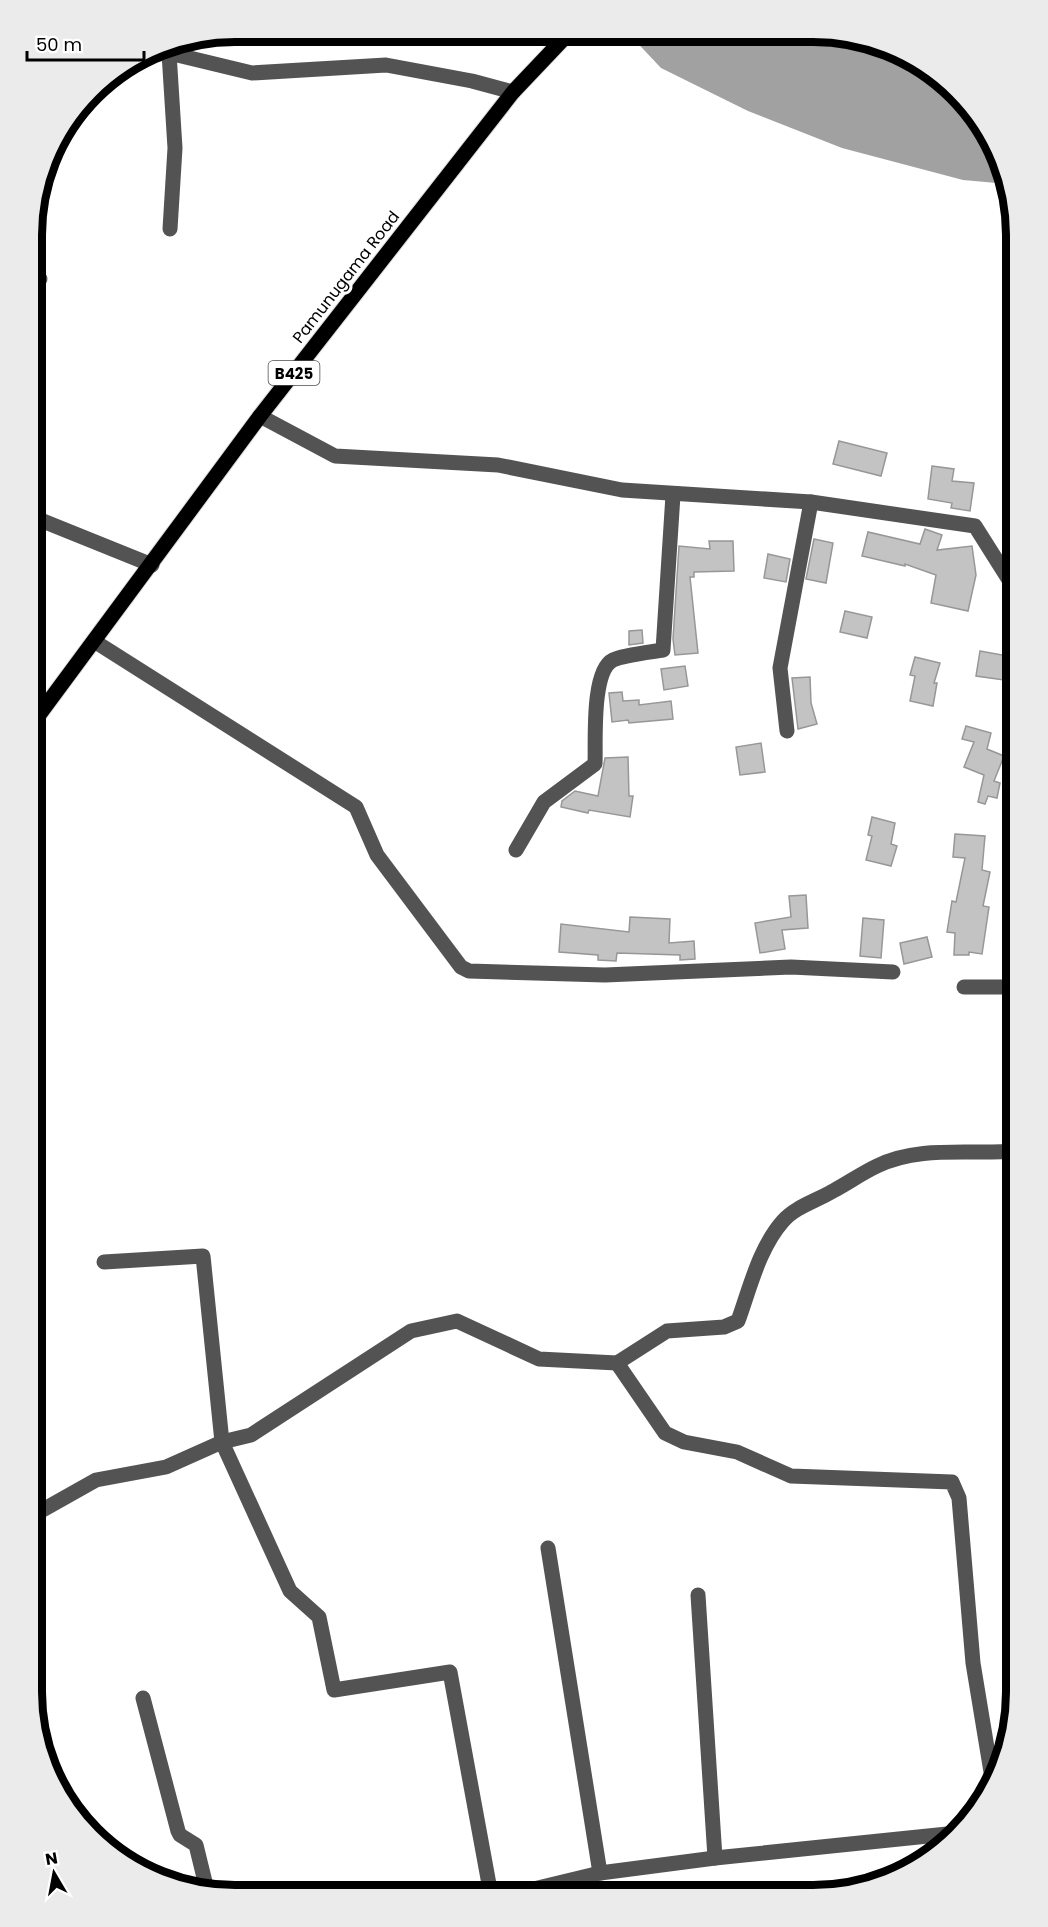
<svg xmlns="http://www.w3.org/2000/svg" width="1048" height="1927" font-family="Poppins,sans-serif">
<style>
.water{fill:#a1a1a1}
.building{fill:#c3c3c3;stroke:#979797;stroke-width:1.5}
.lines{fill:none;stroke-linecap:round;stroke-linejoin:round}
.major-casing{stroke:#dbdbdb;stroke-width:17}
.minor{stroke:#535353;stroke-width:15}
.major{stroke:#000;stroke-width:15}
.labels{text-anchor:middle;dominant-baseline:central;stroke-width:6;stroke-linejoin:round;paint-order:stroke}
.shield{fill:#fff;stroke:#4c4c4c;stroke-width:1.5}
.shield-label{font-size:15px;font-weight:bold;fill:#000}
.street-label{font-size:16px;fill:#000;stroke:#fff}
.rim{fill:none;stroke:#000;stroke-width:8}
</style>
<rect width="100%" height="100%" fill="#fff"/>
<!-- water -->
<polygon class="water" points="629,34 853,35 947,82 1006,169 1008,184 963,180 842,148 748,111 661,68"/>
<!-- building -->
<g class="building">
<polygon points="839,441 887,453 881,476 833,464"/>
<polygon points="932,466 954,469 952,481 974,483 970,511 951,508 952,503 928,499"/>
<polygon points="925,529 942,535 937,550 972,546 976,575 968,611 931,603 936,575 905,564 905,566 862,556 868,532 920,544"/>
<polygon points="814,539 833,543 826,583 806,579"/>
<polygon points="709,541 733,541 734,571 694,572 694,577 690,577 698,653 675,655 673,639 679,546 710,549"/>
<polygon points="768,554 790,559 786,582 764,578"/>
<polygon points="845,611 872,617 867,638 840,632"/>
<polygon points="642,630 643,643 629,645 629,631"/>
<polygon points="980,651 1008,656 1004,680 976,676"/>
<polygon points="915,657 940,663 934,683 937,683 933,706 910,701 915,676 910,675"/>
<polygon points="685,666 688,686 664,690 661,669"/>
<polygon points="810,677 811,703 817,724 798,729 792,678"/>
<polygon points="622,692 623,701 639,700 639,705 671,701 673,719 629,723 628,720 612,722 609,693"/>
<polygon points="966,726 991,733 987,749 1004,756 994,781 1000,783 997,798 988,796 985,804 978,802 984,775 964,767 974,742 962,739"/>
<polygon points="761,743 765,772 740,775 736,747"/>
<polygon points="628,757 629,796 633,796 630,817 589,810 588,813 561,807 562,801 575,791 598,796 605,758"/>
<polygon points="872,817 895,823 891,844 897,846 891,866 866,860 872,836 868,835"/>
<polygon points="955,834 985,836 982,870 990,872 983,906 989,907 982,954 969,952 969,955 954,955 955,933 947,932 952,901 956,902 965,858 953,857"/>
<polygon points="806,895 808,928 782,930 785,949 760,953 755,923 791,917 789,896"/>
<polygon points="630,917 670,919 669,943 694,941 695,959 680,960 680,955 617,953 616,961 598,960 598,955 559,952 561,924 629,932"/>
<polygon points="863,918 884,920 881,958 860,956"/>
<polygon points="927,937 932,957 904,964 900,943"/>
</g>
<g class="lines">
<defs>
<polyline id="major" points="33,723 260,416 513,92 568,34"/>
</defs>
<!-- major casing -->
<use href="#major" class="major-casing"/>
<!-- minor -->
<g class="minor">
<polyline points="169,53 175,148 170,229"/>
<polyline points="145,55 169,53 252,73 386,65 472,81 513,92"/>
<polyline points="33,277 40,279"/>
<polyline points="260,416 335,456 498,465 622,490 811,502 975,526 1016,591"/>
<polyline points="33,517 152,565"/>
<polyline points="94,641 356,807 377,855 461,967 469,971 605,975 791,967 893,972"/>
<polyline points="787,731 780,668 811,502"/>
<polyline points="1016,828 1015,810 1016,799"/>
<path d="M516,850l28,-48 51,-38c1,-21 -4,-93 18,-104 10,-5 38,-8 50,-10l10,-155"/>
<polyline points="964,987 1016,987"/>
<polyline points="104,1262 203,1256 222,1442 290,1591 319,1617 334,1690 450,1672 491,1895"/>
<polyline points="617,1363 665,1433 684,1442 737,1452 791,1476 952,1482 959,1498 973,1663 993,1784"/>
<path d="M32,1516l64,-36 70,-13 56,-25 29,-7 160,-104 46,-10 82,38 78,4 50,-32 57,-4 14,-6c12,-33 21,-73 45,-100 12,-14 33,-20 50,-30 15,-8 29,-18 44,-25 43,-21 93,-11 139,-15"/>
<polyline points="548,1548 600,1873"/>
<polyline points="698,1595 715,1858"/>
<polyline points="143,1698 178,1831 180,1835 196,1845 208,1894"/>
<polyline points="509,1895 600,1873 715,1858 957,1833"/>
</g>
<!-- major -->
<use href="#major" class="major"/>
</g>
<g class="labels">
<!-- shield labels -->
<rect class="shield" x="268.5" y="361" width="51" height="24" rx="4.5"/>
<g class="shield-label">
<text x="294" y="373">B425</text>
</g>
<!-- street labels -->
<g class="street-label">
<text transform="translate(346 277) rotate(-52)">Pamunugama Road</text>
</g>
</g>
<!-- crop -->
<path d="M0 0H1048V1927H0ZM235 42H813A193 193 0 0 1 1006 235V1692A193 193 0 0 1 813 1885H235A193 193 0 0 1 42 1692V235A193 193 0 0 1 235 42Z" fill="#ebebeb" fill-rule="evenodd"/>
<path class="rim" d="M235 42H813A193 193 0 0 1 1006 235V1692A193 193 0 0 1 813 1885H235A193 193 0 0 1 42 1692V235A193 193 0 0 1 235 42Z"/>
<!-- north arrow -->
<g transform="translate(54 1873) rotate(350)" stroke="#ffffff" stroke-width="4.5" paint-order="stroke">
<path d="M0-4.5L10 22L0 15L-10 22Z" fill="#000000"/>
<text y="-9" font-size="16" font-weight="bold" text-anchor="middle" fill="#000000">N</text>
</g>
<!-- scale -->
<path d="M27 51v9h117v-9" fill="none" stroke="#000000" stroke-width="3"/>
<text x="36" y="51" font-size="18" fill="#000000" stroke="#ffffff" stroke-width="4.5" paint-order="stroke">50 m</text>
</svg>
